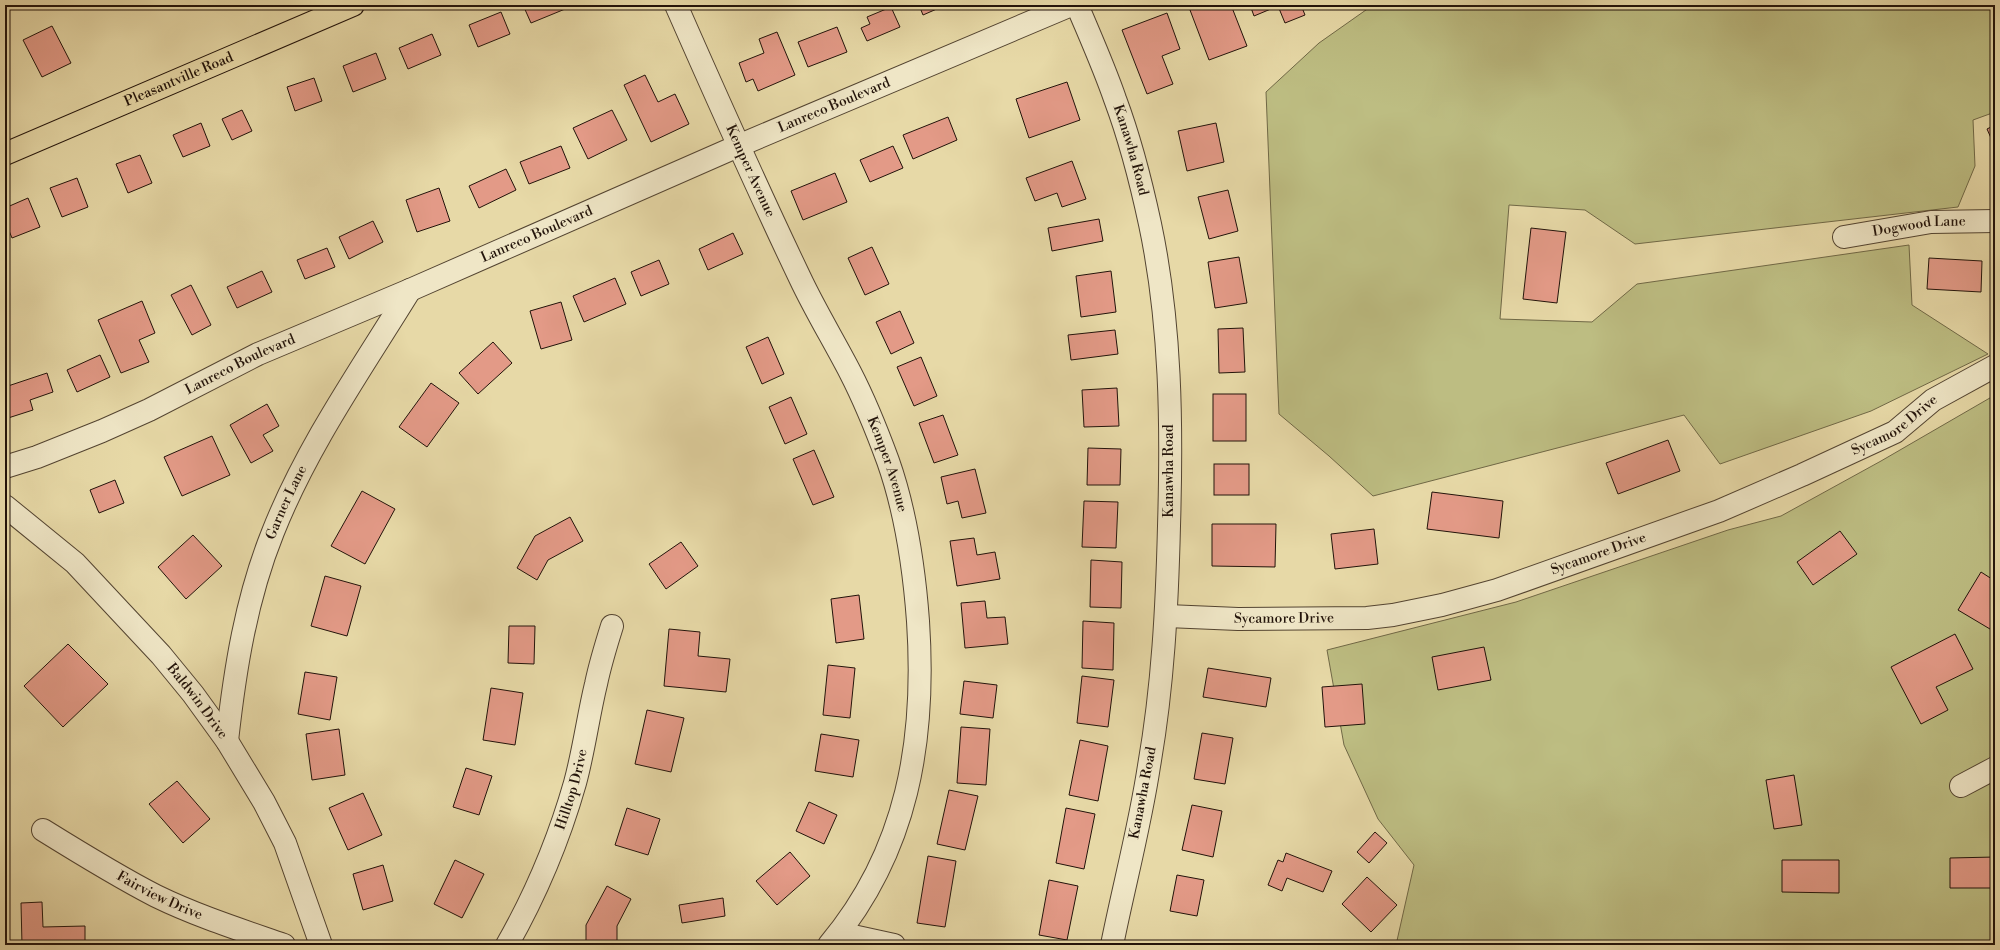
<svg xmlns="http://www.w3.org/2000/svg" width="2000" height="950" font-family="'Libre Bodoni',serif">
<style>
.green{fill:#bdbd82;stroke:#706846}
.building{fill:#e39a87;stroke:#22130a}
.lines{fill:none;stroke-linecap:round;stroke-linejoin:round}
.minor-casing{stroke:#534431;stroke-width:24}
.major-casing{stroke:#22130a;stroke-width:24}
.minor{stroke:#efe6c6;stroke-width:22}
.major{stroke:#e7d9a7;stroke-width:22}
.labels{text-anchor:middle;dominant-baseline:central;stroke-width:4;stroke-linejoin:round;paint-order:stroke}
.street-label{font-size:14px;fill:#22130a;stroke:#efe6c6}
</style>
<rect width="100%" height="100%" fill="#e7d9a7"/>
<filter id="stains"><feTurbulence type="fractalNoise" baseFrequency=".005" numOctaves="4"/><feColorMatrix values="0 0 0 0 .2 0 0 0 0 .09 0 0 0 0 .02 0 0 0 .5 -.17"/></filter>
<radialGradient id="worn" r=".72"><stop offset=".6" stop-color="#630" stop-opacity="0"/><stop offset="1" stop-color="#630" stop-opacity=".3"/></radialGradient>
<!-- green -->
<g class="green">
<polygon points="1373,5 1995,5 1995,112 1973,120 1975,166 1958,207 1635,244 1585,210 1509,205 1500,319 1592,322 1637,284 1909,245 1912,305 1988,354 1871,411 1720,464 1684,415 1373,496 1329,456 1279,414 1266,92 1319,43"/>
<polygon points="1995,395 1995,945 1396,945 1414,865 1378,819 1344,745 1327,650 1516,602 1728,530 1781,516 1881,461"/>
</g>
<!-- building -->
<g class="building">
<polygon points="523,5 569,5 570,7 531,23"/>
<polygon points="919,5 938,5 939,8 923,15"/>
<polygon points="1204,5 1231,5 1247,46 1209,60 1190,10"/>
<polygon points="1250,5 1301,5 1305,15 1285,23 1278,6 1254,16"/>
<polygon points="891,7 900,27 867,41 861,28 870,24 867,17"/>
<polygon points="501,12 510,34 478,47 469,25"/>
<polygon points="1167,13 1180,49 1162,56 1173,84 1147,94 1122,30"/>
<polygon points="52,26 71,63 42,77 23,40"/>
<polygon points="837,27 847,52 808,67 798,42"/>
<polygon points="777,32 795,75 758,91 753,79 746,82 739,63 764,53 759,39"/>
<polygon points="432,34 441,55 408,69 399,48"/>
<polygon points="376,53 386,79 353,92 343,66"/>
<polygon points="645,75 658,102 675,94 689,124 651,142 624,85"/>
<polygon points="314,78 322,101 295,111 287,87"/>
<polygon points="1067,82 1080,120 1029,138 1016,99"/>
<polygon points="242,110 252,131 232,140 222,119"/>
<polygon points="612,110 627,140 588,159 573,128"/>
<polygon points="948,117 957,140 913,159 903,135"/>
<polygon points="201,123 210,146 183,157 173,135"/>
<polygon points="1216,123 1224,162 1187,171 1178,131"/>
<polygon points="1995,125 1995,147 1987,129"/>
<polygon points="561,146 570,168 529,184 520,162"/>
<polygon points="893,146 903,168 870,182 860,160"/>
<polygon points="140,155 152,183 128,193 116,164"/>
<polygon points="1072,161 1086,199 1062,207 1057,193 1035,201 1026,178"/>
<polygon points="506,169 516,190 479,208 469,186"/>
<polygon points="835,173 847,202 803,220 791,191"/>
<polygon points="77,178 88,207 62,217 50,188"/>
<polygon points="439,188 450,221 417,232 406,200"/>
<polygon points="1228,190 1238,231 1209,239 1198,197"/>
<polygon points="28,198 40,227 12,238 5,221 5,208"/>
<polygon points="1099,219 1103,241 1052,251 1048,228"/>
<polygon points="373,221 383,242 349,259 339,237"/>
<polygon points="1531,228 1566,232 1557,303 1523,299"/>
<polygon points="733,233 743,254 708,270 699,249"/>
<polygon points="872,247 889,284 865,295 848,258"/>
<polygon points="327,248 335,267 305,279 297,260"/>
<polygon points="1239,257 1247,303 1215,308 1208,262"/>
<polygon points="1929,258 1982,261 1981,292 1927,289"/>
<polygon points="659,260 669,284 641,296 631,272"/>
<polygon points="262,271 272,292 237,308 227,287"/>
<polygon points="1111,271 1116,312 1081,317 1076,276"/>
<polygon points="615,278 626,304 584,322 573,296"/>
<polygon points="191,285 211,325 192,335 171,295"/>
<polygon points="142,301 155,333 139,340 149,362 121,373 98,320"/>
<polygon points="561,302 572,340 541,349 530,311"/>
<polygon points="900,311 914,343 891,354 876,322"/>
<polygon points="1243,328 1245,372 1219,373 1218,329"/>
<polygon points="1115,330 1118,354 1071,360 1068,335"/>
<polygon points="768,337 784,374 762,384 746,347"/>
<polygon points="493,342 512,363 478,394 459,373"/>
<polygon points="100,355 110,377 77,392 67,370"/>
<polygon points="921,357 937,396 914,406 897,367"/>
<polygon points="47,373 53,392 30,400 33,410 5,419 5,387"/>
<polygon points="431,383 459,403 427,447 399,427"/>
<polygon points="1117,388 1119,426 1084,427 1082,390"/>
<rect x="1213" y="394" width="33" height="47"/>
<polygon points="791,397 807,434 785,444 769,407"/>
<polygon points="267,404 279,426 263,435 273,451 251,463 230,425"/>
<polygon points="943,415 958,455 934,463 919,423"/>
<polygon points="212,436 230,475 182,496 164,457"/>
<polygon points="1668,440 1680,471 1618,494 1606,463"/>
<polygon points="1088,448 1121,449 1120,485 1087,485"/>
<polygon points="814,450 834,497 813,505 793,459"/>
<rect x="1214" y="464" width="35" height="31"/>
<polygon points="975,469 986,513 962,518 958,501 947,504 941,477"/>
<polygon points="115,480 124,503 99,513 90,490"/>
<polygon points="362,491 395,509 365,564 331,546"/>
<polygon points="1432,492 1503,501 1499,538 1427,529"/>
<polygon points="1084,501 1118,502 1116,548 1082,547"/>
<polygon points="570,517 583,541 548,560 537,580 517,568 535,536"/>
<polygon points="1212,524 1276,524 1275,567 1212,566"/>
<polygon points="1374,529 1378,564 1335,569 1331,534"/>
<polygon points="1840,531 1857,554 1813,585 1797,562"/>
<polygon points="193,535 222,566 186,599 158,567"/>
<polygon points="974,538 977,555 995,552 1000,579 957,586 950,541"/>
<polygon points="681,542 698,566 666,589 649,564"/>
<polygon points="1091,560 1122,562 1121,608 1090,607"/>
<polygon points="1981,572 1995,581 1995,632 1958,610"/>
<polygon points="325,576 361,586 347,636 311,626"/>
<polygon points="859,595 864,639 836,643 831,599"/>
<polygon points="985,601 987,618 1005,617 1008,644 965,648 961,603"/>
<polygon points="1083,621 1114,623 1113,670 1082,668"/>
<polygon points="509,626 535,626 534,664 508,663"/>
<polygon points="669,629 700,632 698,656 730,659 726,692 664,686"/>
<polygon points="1955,634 1973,669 1936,687 1948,710 1921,724 1891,667"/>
<polygon points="68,644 108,684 63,727 24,686"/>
<polygon points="1484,647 1491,680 1438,690 1432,657"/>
<polygon points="828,665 855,668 850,718 823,715"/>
<polygon points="1208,668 1271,678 1266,707 1203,697"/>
<polygon points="305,672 337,677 330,720 298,714"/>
<polygon points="1082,676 1114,680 1108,727 1077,723"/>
<polygon points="964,681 997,685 993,718 960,714"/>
<polygon points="1362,684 1365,724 1325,727 1322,687"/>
<polygon points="491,688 523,693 515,745 483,740"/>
<polygon points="647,710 684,718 671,772 635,764"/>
<polygon points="961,727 990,729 986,785 957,783"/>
<polygon points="339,729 345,775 312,780 306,734"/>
<polygon points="1202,733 1233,738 1225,784 1194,779"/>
<polygon points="821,734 859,740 853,777 815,771"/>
<polygon points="1080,740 1108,746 1098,801 1069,795"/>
<polygon points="466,768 492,776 479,815 453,807"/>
<polygon points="1794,775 1802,825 1774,829 1766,780"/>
<polygon points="177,781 210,819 183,843 149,804"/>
<polygon points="949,790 978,796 965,850 937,844"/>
<polygon points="363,793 382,835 348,850 329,808"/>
<polygon points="809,802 837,815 824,844 796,831"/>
<polygon points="1192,805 1222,811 1213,857 1182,850"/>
<polygon points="627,808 660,819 648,855 615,845"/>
<polygon points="1066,808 1095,814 1084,869 1056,863"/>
<polygon points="1375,832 1387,843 1369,863 1357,852"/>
<polygon points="790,852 810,876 777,905 756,881"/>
<polygon points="1286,853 1332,871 1323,892 1287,878 1282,891 1268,885 1278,860 1283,862"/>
<polygon points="928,856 956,861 945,927 917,923"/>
<polygon points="1995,857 1995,888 1950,888 1950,858"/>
<polygon points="455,860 484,874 462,918 434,904"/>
<polygon points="1782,860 1839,860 1839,893 1782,892"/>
<polygon points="383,865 393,901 363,910 353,874"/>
<polygon points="1177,875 1204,880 1197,916 1170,911"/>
<polygon points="1367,877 1397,905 1371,932 1342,904"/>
<polygon points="1049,880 1078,886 1067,940 1039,935"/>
<polygon points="607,886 631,899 617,926 617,945 586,945 586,925"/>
<polygon points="723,898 725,916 682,923 679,905"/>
<polygon points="42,902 43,927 85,926 85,945 22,945 21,903"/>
</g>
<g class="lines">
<defs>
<g id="minor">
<path id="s1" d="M676,5c40,91 81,183 124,273 15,32 34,63 50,94 15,29 27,59 38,89 18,51 26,106 30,160 8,119 -10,230 -89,324"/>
<path id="s2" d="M1077,5c13,31 27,62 38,94 15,40 26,83 35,125 21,99 22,201 19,302 -2,81 -6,160 -20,240 -9,60 -25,119 -37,179"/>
<path id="s3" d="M1844,237l87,-15 64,-1"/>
<path id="s4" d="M5,467l32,-10 65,-26 47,-21 109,-56 152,-64 328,-144 333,-141"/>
<path id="s5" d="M5,506l70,57 86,92 32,39 34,47 37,61 21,41 36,102"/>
<path id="s6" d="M1167,616l71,3 129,-1 26,-3 49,-10 55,-15 222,-79 83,-36 93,-43 38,-32 62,-34"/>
<path id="s7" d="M227,741c8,-72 19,-142 46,-209 34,-86 89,-164 137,-242"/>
<polyline points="1961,786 1995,768"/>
<path id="s8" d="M43,830c37,23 74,46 113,66 41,20 85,34 128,49"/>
<polyline points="839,933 894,945"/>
<path id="s9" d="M507,945c29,-51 52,-106 68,-162 9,-33 13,-66 21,-99 4,-19 10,-39 16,-58"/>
</g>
<g id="major">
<path id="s10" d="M5,154l348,-149"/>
</g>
</defs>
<!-- minor casing -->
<use href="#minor" class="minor-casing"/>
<!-- major casing -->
<use href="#major" class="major-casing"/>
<!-- minor -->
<use href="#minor" class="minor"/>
<!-- major -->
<use href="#major" class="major"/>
</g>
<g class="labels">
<!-- street labels -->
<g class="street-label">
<text stroke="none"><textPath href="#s10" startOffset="189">Pleasantville Road</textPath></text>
<text stroke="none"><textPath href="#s4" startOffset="905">Lanreco Boulevard</textPath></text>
<text stroke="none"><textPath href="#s2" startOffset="155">Kanawha Road</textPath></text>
<text stroke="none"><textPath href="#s1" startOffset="182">Kemper Avenue</textPath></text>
<text stroke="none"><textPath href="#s3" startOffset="76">Dogwood Lane</textPath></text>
<text stroke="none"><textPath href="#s4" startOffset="581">Lanreco Boulevard</textPath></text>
<text stroke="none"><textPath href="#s4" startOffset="257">Lanreco Boulevard</textPath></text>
<text stroke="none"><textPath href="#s6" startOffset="765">Sycamore Drive</textPath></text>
<text stroke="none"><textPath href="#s1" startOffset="506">Kemper Avenue</textPath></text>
<text transform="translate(1169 471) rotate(-90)">Kanawha Road</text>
<text stroke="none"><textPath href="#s7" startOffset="247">Garner Lane</textPath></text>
<text stroke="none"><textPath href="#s6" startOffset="441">Sycamore Drive</textPath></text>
<text stroke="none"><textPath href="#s6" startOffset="117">Sycamore Drive</textPath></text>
<text stroke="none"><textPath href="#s5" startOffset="275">Baldwin Drive</textPath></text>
<text stroke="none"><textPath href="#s9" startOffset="169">Hilltop Drive</textPath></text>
<text transform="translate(1143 793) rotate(-79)">Kanawha Road</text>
<text stroke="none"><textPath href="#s8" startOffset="134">Fairview Drive</textPath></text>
</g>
</g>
<!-- margin -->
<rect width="2000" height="950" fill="none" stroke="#e7d9a7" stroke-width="20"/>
<rect x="6" y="6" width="1988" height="938" fill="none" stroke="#22130a" stroke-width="2"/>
<rect x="10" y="10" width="1980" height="930" fill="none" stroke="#22130a"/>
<rect width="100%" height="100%" filter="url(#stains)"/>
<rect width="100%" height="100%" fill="url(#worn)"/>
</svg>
